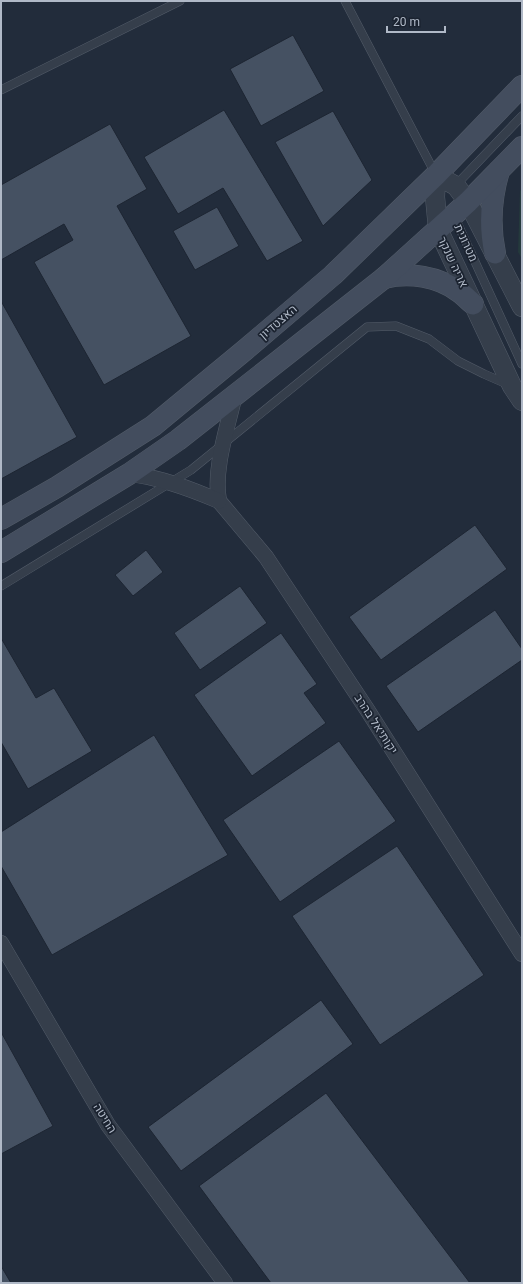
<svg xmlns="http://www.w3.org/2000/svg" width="523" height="1284" font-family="Roboto,Heebo,sans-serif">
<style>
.green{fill:#24393c}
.building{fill:#455162;stroke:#1d2532}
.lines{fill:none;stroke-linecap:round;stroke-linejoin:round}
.service-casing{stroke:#535c69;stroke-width:9}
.minor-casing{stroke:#535c69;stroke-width:16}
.tertiary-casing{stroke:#535c69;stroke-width:20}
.secondary-casing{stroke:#535c69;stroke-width:22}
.service{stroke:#353e4b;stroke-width:8}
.minor{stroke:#353e4b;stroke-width:15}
.tertiary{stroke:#353e4b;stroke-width:19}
.secondary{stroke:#434d5e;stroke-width:21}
.labels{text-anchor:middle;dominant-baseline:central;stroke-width:3.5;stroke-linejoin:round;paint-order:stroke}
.street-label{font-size:12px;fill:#b0b9c7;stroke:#1b2330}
</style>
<rect width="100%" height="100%" fill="#222c3b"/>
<!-- green -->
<polygon class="green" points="522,189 522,259 518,252 520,191"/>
<!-- building -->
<g class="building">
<polygon points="293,35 324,91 261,126 230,69"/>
<polygon points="224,110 303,241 267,261 223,188 178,214 144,157"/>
<polygon points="333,111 372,180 323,226 275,142"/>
<polygon points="110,124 147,189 117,206 191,336 104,385 34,262 73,240 64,224 1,260 1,185"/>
<polygon points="217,207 239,246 195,270 173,231"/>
<polygon points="1,301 77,437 1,479"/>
<polygon points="475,525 507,569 381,660 349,617"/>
<polygon points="146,550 163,572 133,596 115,575"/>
<polygon points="240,586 267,623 200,670 174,633"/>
<polygon points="495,610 522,649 522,660 418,732 386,686"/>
<polygon points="281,633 317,684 304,693 326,723 252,776 194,695"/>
<polygon points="1,638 36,698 54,688 92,751 28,789 1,742"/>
<polygon points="154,735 228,855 52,955 1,866 1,832"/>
<polygon points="339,741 396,821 280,902 223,820"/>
<polygon points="397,846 484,975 380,1045 292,916"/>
<polygon points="321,1000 353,1044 181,1171 148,1127"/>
<polygon points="1,1032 53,1126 1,1154"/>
<polygon points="326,1093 470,1283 271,1283 199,1186"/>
<polygon points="1,1266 11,1283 1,1283"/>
</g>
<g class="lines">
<defs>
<g id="service">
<polyline points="345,1 436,175"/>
<polyline points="1,90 180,1"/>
<polyline points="455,186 522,116"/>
<polyline points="454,216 522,364"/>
<polyline points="1,586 191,470 367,327 396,326 429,339 458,361 484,374 509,385"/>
</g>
<g id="minor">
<path d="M235,394c-7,33 -22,74 -16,107l47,56 102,154 154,243"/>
<path d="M129,474c31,3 62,15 90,27"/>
<polyline points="1,943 108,1125 225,1283"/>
</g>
<polyline id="tertiary" points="522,307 468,202 456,186 436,175 435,197 438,229 512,386 522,401"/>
<g id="secondary">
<path d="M495,253c-6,-28 -4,-55 4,-82"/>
<path d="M384,278c25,-6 54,-2 75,14 5,3 9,8 14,12"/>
<polyline points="1,519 57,487 153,426 245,350 333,275 436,175 522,86"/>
<polyline points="1,552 129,474 178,440 384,278 468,202 522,147"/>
</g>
</defs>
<!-- service casing -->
<use href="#service" class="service-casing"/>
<!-- minor casing -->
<use href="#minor" class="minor-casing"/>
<!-- tertiary casing -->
<use href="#tertiary" class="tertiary-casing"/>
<!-- secondary casing -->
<use href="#secondary" class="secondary-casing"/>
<!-- service -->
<use href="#service" class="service"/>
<!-- minor -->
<use href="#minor" class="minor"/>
<!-- tertiary -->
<use href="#tertiary" class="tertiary"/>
<!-- secondary -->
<use href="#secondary" class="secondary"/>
</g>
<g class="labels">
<!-- street labels -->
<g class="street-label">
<text transform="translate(466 243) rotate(65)">מטרונית</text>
<text transform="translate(453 262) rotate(65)">אריה שנקר</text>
<text transform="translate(278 322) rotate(-41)">האצטדיון</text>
<text transform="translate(376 724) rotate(57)">יקותיאל בהרב</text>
<text transform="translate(105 1118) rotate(58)">החיטה</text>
</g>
</g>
<!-- border -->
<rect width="523" height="1284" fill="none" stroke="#b0b9c7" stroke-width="4"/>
<!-- scale -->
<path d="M387 26v6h58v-6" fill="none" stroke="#b0b9c7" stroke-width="2"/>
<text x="393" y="26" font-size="12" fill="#b0b9c7" stroke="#1b2330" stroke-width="3" paint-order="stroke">20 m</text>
</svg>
